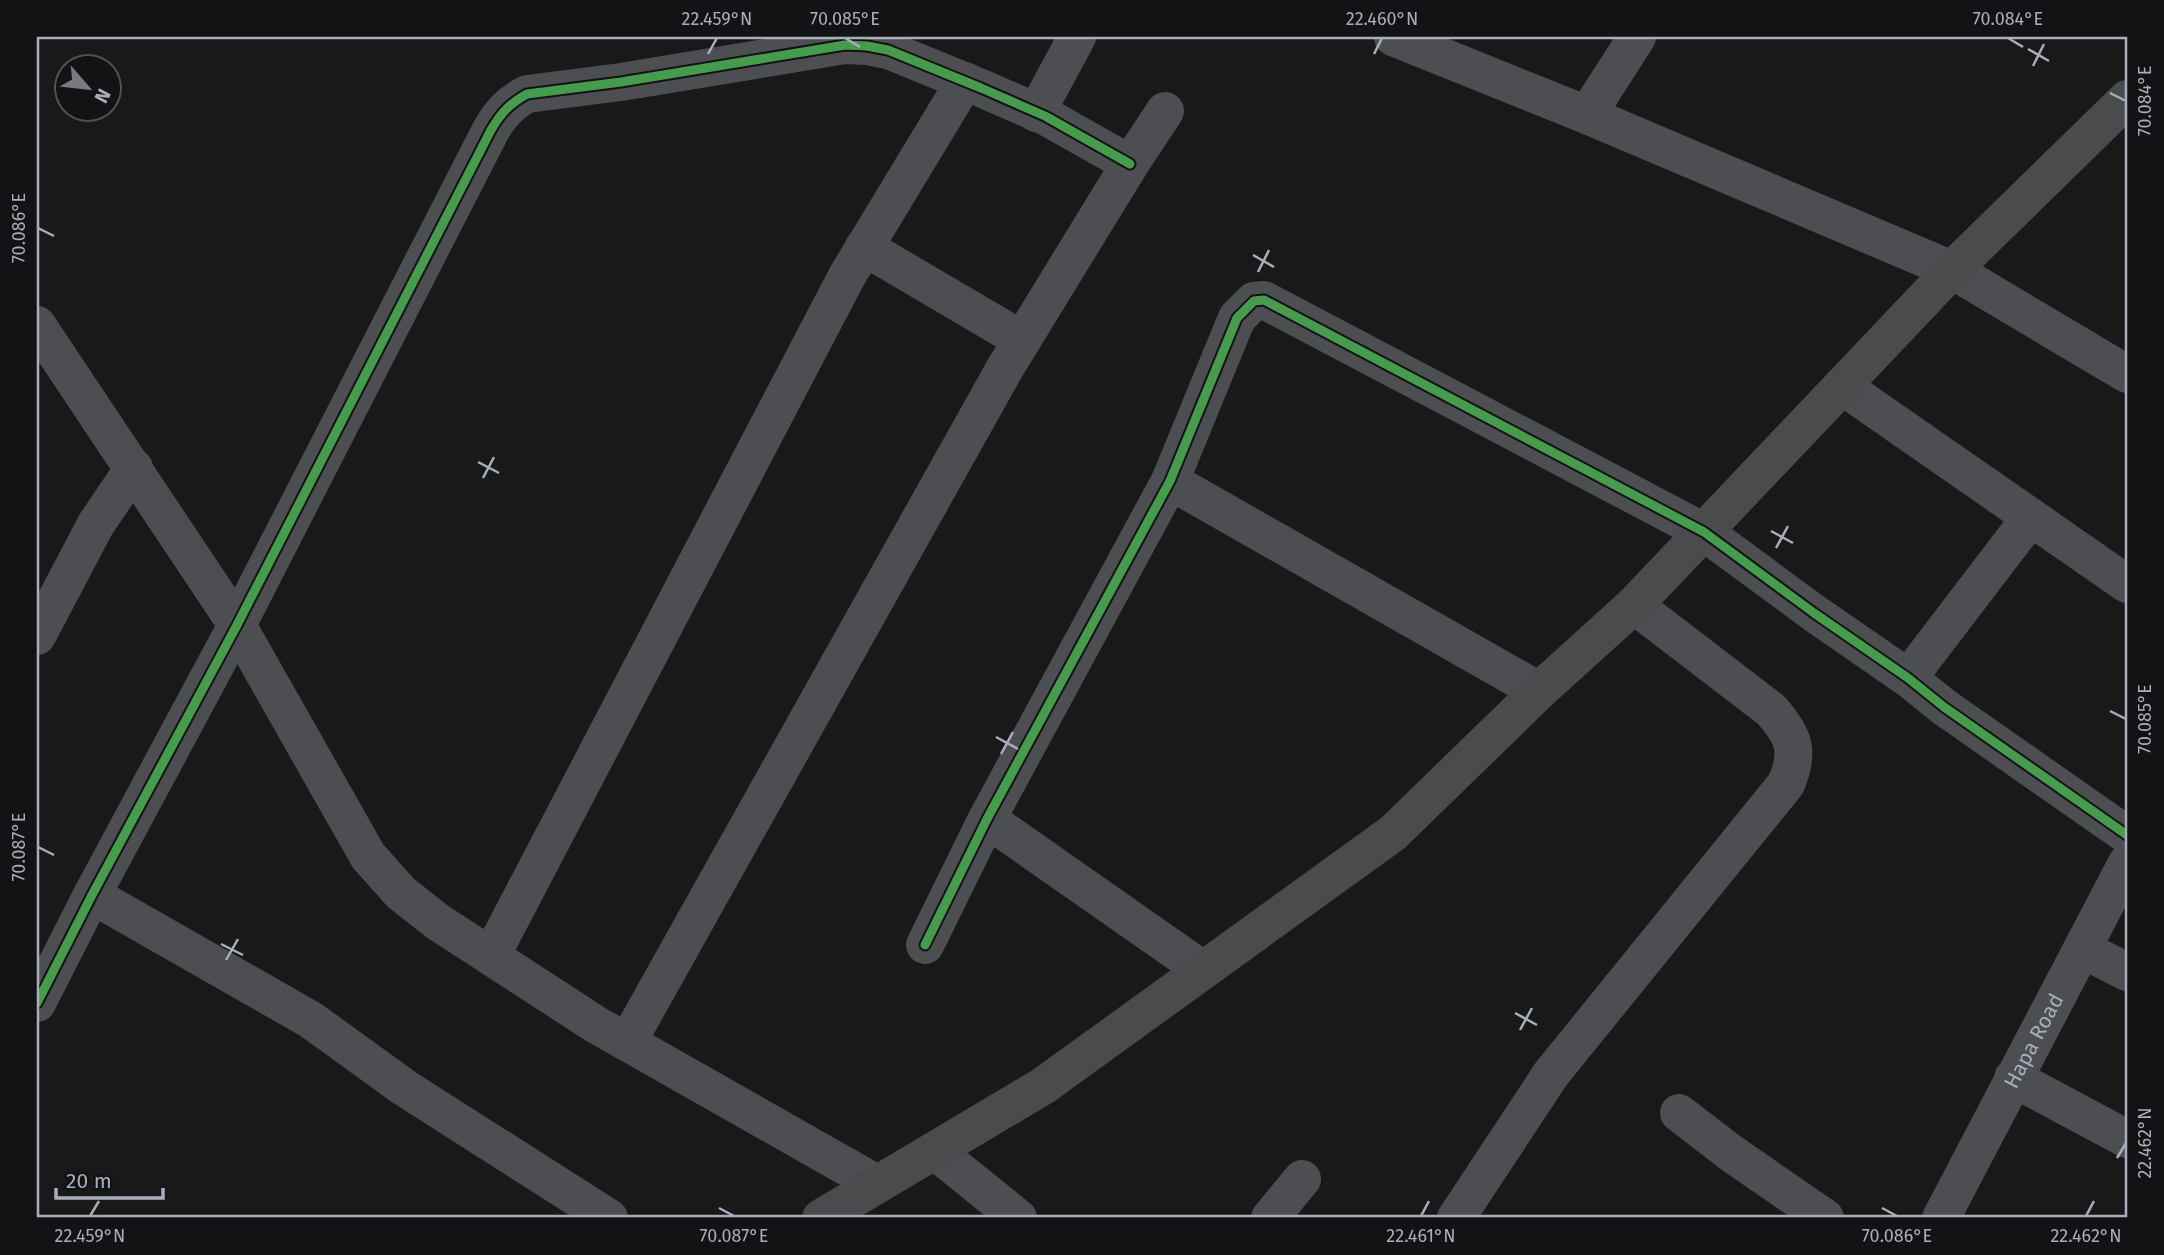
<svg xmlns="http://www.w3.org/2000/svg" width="2164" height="1255" font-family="'Fira Sans',sans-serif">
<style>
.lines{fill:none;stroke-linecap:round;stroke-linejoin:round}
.minor{stroke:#4c4e52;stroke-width:38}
.major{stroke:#4a4b4d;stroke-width:38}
.cycleway-casing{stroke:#131315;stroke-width:13}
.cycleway{stroke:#469c4c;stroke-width:9}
.ticks{fill:none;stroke:#a9afba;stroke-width:2.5}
.labels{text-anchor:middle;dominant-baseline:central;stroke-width:5;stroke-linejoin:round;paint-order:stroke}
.street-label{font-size:21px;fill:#a9afba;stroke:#131315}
.neatline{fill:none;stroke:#a9afba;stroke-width:2.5}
.ticks-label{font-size:18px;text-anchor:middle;fill:#a9afba}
</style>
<rect width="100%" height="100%" fill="#191919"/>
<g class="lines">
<!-- minor -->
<g class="minor">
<polyline points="1393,37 1587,115 1952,270 2127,374"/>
<polyline points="1036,113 1077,37"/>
<polyline points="1587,115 1637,37"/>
<polyline points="864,247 1022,340"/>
<polyline points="37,325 237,625 368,856 401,893 438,922 595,1024 877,1184"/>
<polyline points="1842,386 2127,584"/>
<polyline points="1170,481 1539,691"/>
<polyline points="37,636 96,524 134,468"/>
<polyline points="1908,678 2031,517"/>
<polyline points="987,819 1203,970"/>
<polyline points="92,895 311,1020 405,1088 609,1218"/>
<polyline points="925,945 987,819 1170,481 1237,318 1254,301 1264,300 1704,532 1814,613 1908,678 1944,707 2127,835"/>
<polyline points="2082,949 2127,972"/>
<polyline points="491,956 847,276 965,81"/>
<path d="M37,1003l55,-108 145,-270 254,-495c10,-17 18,-26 36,-36l94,-12 224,-37 22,1 21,4 93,38 64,28 85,48"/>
<polyline points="628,1041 1005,368 1130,164 1165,111"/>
<polyline points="2013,1078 2127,1139"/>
<polyline points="1679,1113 1731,1153 1825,1218"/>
<polyline points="935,1151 1018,1218"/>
<polyline points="1270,1218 1302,1179"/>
<path d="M1456,1218l95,-144 235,-290c14,-33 8,-48 -15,-74l-137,-105"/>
<path id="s1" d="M1941,1218l186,-355"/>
</g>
<!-- major -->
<polyline class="major" points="821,1218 1043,1086 1393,833 1539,691 1634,605 1952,270 2127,99"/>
<defs>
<g id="cycleway">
<polyline points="925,945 987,819 1170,481 1237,318 1254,301 1264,300 1704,532 1814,613 1908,678 1944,707 2127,835"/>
<path d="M37,1003l55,-108 145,-270 254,-495c10,-17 18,-26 36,-36l94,-12 224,-37 22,1 21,4 93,38 64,28 85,48"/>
</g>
</defs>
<!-- cycleway casing -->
<use href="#cycleway" class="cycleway-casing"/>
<!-- cycleway -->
<use href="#cycleway" class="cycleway"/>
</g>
<!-- ticks -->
<path class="ticks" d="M845,38l15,9M2008,38l15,9M2028,49l21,12M708,54l9,-16M1374,54l8,-16M2033,66l11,-22M2110,93l16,8M38,228l16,8M1253,255l21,12M1258,272l11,-22M478,462l21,11M483,478l11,-21M1771,531l22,12M1776,548l12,-22M2110,711l16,8M996,737l22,12M1001,754l12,-22M38,847l16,8M221,944l22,11M226,960l12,-21M1515,1013l22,12M1520,1030l12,-22M2117,1158l9,-15M719,1208l15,8M1882,1208l15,8M90,1216l9,-15M1421,1216l8,-15M2086,1216l8,-15"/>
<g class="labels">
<!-- street labels -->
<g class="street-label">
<text stroke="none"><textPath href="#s1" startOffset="200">Hapa Road</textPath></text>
</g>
</g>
<!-- border -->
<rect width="2164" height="1255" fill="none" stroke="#131315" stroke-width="77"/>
<!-- north arrow -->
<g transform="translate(88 88) rotate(118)"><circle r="33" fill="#131315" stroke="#4f5157" stroke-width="2"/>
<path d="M0-5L12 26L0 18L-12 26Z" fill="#777a82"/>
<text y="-10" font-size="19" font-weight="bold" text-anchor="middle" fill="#a9afba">N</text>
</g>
<!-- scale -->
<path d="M56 1188v10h107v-10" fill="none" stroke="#a9afba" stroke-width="3.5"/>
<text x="66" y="1188" font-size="21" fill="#a9afba" stroke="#131315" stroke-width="5" paint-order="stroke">20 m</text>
<rect x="38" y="38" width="2088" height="1178" class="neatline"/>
<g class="ticks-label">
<text x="717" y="25">22.459°N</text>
<text x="845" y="25">70.085°E</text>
<text x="1382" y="25">22.460°N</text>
<text x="2008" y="25">70.084°E</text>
<text transform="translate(2145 101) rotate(-90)" y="6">70.084°E</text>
<text transform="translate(19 228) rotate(-90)" y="6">70.086°E</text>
<text transform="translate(2145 719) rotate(-90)" y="6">70.085°E</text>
<text transform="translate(19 847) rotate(-90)" y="6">70.087°E</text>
<text transform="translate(2145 1143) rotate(-90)" y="6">22.462°N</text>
<text x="90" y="1242">22.459°N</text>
<text x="734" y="1242">70.087°E</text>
<text x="1421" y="1242">22.461°N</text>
<text x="1897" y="1242">70.086°E</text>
<text x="2086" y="1242">22.462°N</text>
</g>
</svg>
